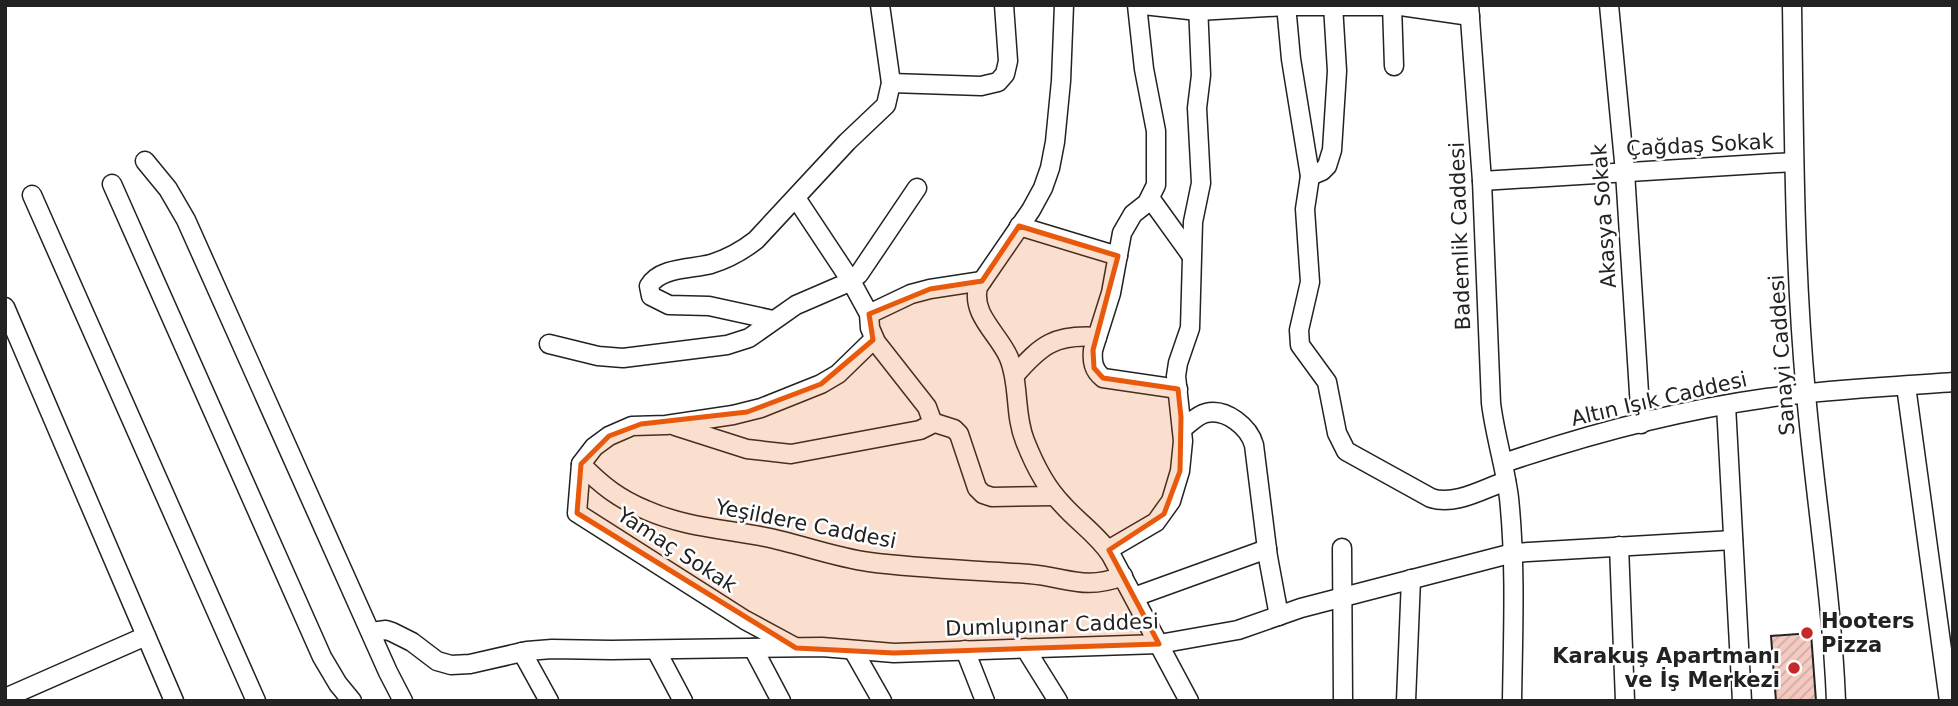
<svg xmlns="http://www.w3.org/2000/svg" width="1958" height="706" font-family="'DejaVu Sans',sans-serif">
<style>
.building{fill:url(#building-hatch);stroke:#222;stroke-width:2}
.lines{fill:none;stroke-linecap:round;stroke-linejoin:round}
.minor-casing{stroke:#222;stroke-width:21}
.minor{stroke:#fff;stroke-width:18}
.marked{fill:#e8590c;fill-opacity:0.2;stroke:#e8590c;stroke-width:5;stroke-linejoin:round}
.poi-dot{fill:#c62828;stroke:#fff;stroke-width:2.5}
.labels{text-anchor:middle;dominant-baseline:central;stroke-width:5;stroke-linejoin:round;paint-order:stroke}
.street-label{font-size:21px;fill:#222;stroke:#fff}
.poi-label{font-size:21px;font-weight:bold;fill:#222;stroke:#fff;text-anchor:start}
</style>
<defs>
<pattern id="building-hatch" width="6" height="6" patternUnits="userSpaceOnUse" patternTransform="scale(1.75)"><rect width="6" height="6" fill="#f3c9c0"/><path d="M-1 1l2-2M0 6l6-6M5 7l2-2" fill="none" stroke="#d0aca5"/></pattern>
</defs>
<rect width="100%" height="100%" fill="#fff"/>
<!-- building -->
<polygon class="building" points="1811,633 1816,701 1776,701 1771,636"/>
<g class="lines">
<defs>
<g id="minor">
<path d="M1064,5l-3,76 -6,61 -5,26 -7,20 -12,22 -53,77c-7,28 21,47 31,71 11,27 5,56 16,83 9,23 21,47 38,64 16,18 35,30 48,50l78,146"/>
<path d="M1137,5l7,64 12,62v54l-9,18 -14,11 -11,19 -11,60 -18,57c-1,11 0,20 10,28l75,11"/>
<polyline points="1143,5 1198,11 1286,6 1401,6 1470,16"/>
<path d="M1286,5l5,54 19,117 -5,33 5,73 -11,48 1,15 27,37 10,51 9,18 85,47c24,8 52,-9 75,-17"/>
<polyline points="1392,5 1394,66"/>
<path d="M1469,5l13,176 9,222c4,33 14,63 18,95 7,67 4,135 3,203"/>
<polyline points="1609,5 1625,172 1641,424"/>
<path d="M1792,5c2,130 2,259 14,389 9,102 26,204 30,307"/>
<polyline points="891,83 981,86 998,82 1005,74 1008,61 1004,5"/>
<polyline points="145,161 168,189 186,220 388,672 403,701"/>
<polyline points="1310,176 1322,171 1327,166 1332,150 1337,71 1333,5"/>
<polyline points="1482,181 1794,162"/>
<polyline points="112,184 322,657 338,684 352,701"/>
<polyline points="32,195 256,701"/>
<polyline points="1150,198 1191,255"/>
<polyline points="1019,226 1118,256"/>
<polyline points="5,307 174,701"/>
<polyline points="869,314 911,294 930,289 982,281"/>
<path d="M773,320l-64,-14 -40,-1 -18,-9 -2,-10c11,-19 43,-17 62,-22 16,-5 31,-13 45,-24l91,-98 39,-37 5,-22 -11,-78"/>
<polyline points="549,344 598,356 623,358 727,345 749,338 796,305 847,283 859,274 917,188"/>
<path d="M1015,375c26,-30 40,-41 82,-38"/>
<polyline points="1906,386 1949,701"/>
<polyline points="1726,405 1742,701"/>
<polyline points="932,422 954,429 959,434 977,488 983,494 992,497 1055,496"/>
<polyline points="675,426 747,449 791,454 920,430 930,425 931,418 927,407 876,342 870,328 869,314 851,281 796,198"/>
<path d="M1182,429c7,-5 15,-14 24,-16 20,-5 43,14 48,32l14,112 11,59"/>
<path d="M1504,463c82,-28 177,-53 263,-65 61,-9 124,-11 186,-16"/>
<path d="M581,464c20,21 38,35 65,46 38,17 79,19 119,27 35,7 68,20 104,25 53,7 107,8 160,12 38,3 54,17 94,2"/>
<polyline points="1619,546 1625,701"/>
<polyline points="1342,548 1343,701"/>
<polyline points="1108,550 1156,522 1171,501 1180,471 1183,441 1176,376 1178,363 1190,328 1193,222 1201,183 1197,108 1201,75 1198,5"/>
<polyline points="1134,597 1267,549"/>
<polyline points="371,632 386,630 392,632 412,642 437,661 451,665 470,664 527,651 552,649 611,650 822,647 894,653 1159,644 1238,630 1301,608 1513,553 1733,540"/>
<polyline points="793,646 745,620 577,513 581,464 594,447 609,436 632,426 666,425 733,415 761,408 821,384 838,374 874,339"/>
<polyline points="753,648 781,701"/>
<polyline points="1025,648 1058,701"/>
<polyline points="656,650 683,701"/>
<polyline points="853,650 882,701"/>
<polyline points="965,650 985,701"/>
<polyline points="522,652 549,701"/>
<polyline points="5,698 146,636"/>
<polyline points="1406,701 1411,579"/>
</g>
</defs>
<!-- minor casing -->
<use href="#minor" class="minor-casing"/>
<!-- minor -->
<use href="#minor" class="minor"/>
</g>
<!-- marked area -->
<path class="marked" d="M1019,226l99,30 -25,94 1,18 9,10 75,11 3,28 -1,54 -16,43 -55,36 50,94 -265,9 -98,-5 -219,-135 4,-49 28,-28 32,-12 106,-12 74,-28 52,-44 -4,-26 61,-25 52,-8z"/>
<!-- markers -->
<g class="poi-dot">
<circle cx="1807" cy="633" r="7"/>
<circle cx="1794" cy="668" r="7"/>
</g>
<g class="labels">
<!-- street labels -->
<g class="street-label">
<text transform="translate(1700 145) rotate(-3)">Çağdaş Sokak</text>
<text transform="translate(1604 216) rotate(-94)">Akasya Sokak</text>
<text transform="translate(1460 236) rotate(-92)">Bademlik Caddesi</text>
<text transform="translate(1782 355) rotate(-94)">Sanayi Caddesi</text>
<text transform="translate(1659 399) rotate(-13)">Altın Işık Caddesi</text>
<text transform="translate(806 524) rotate(11)">Yeşildere Caddesi</text>
<text transform="translate(677 550) rotate(33)">Yamaç Sokak</text>
<text transform="translate(1052 625) rotate(-2)">Dumlupınar Caddesi</text>
</g>
<!-- poi labels -->
<g class="poi-label">
<text x="1821" y="621">Hooters<tspan x="1821" dy="24">Pizza</tspan></text>
<text x="1780" y="656" text-anchor="end">Karakuş Apartmanı<tspan x="1780" dy="24">ve İş Merkezi</tspan></text>
</g>
</g>
<!-- border -->
<rect width="1958" height="706" fill="none" stroke="#222222" stroke-width="14"/>
</svg>
